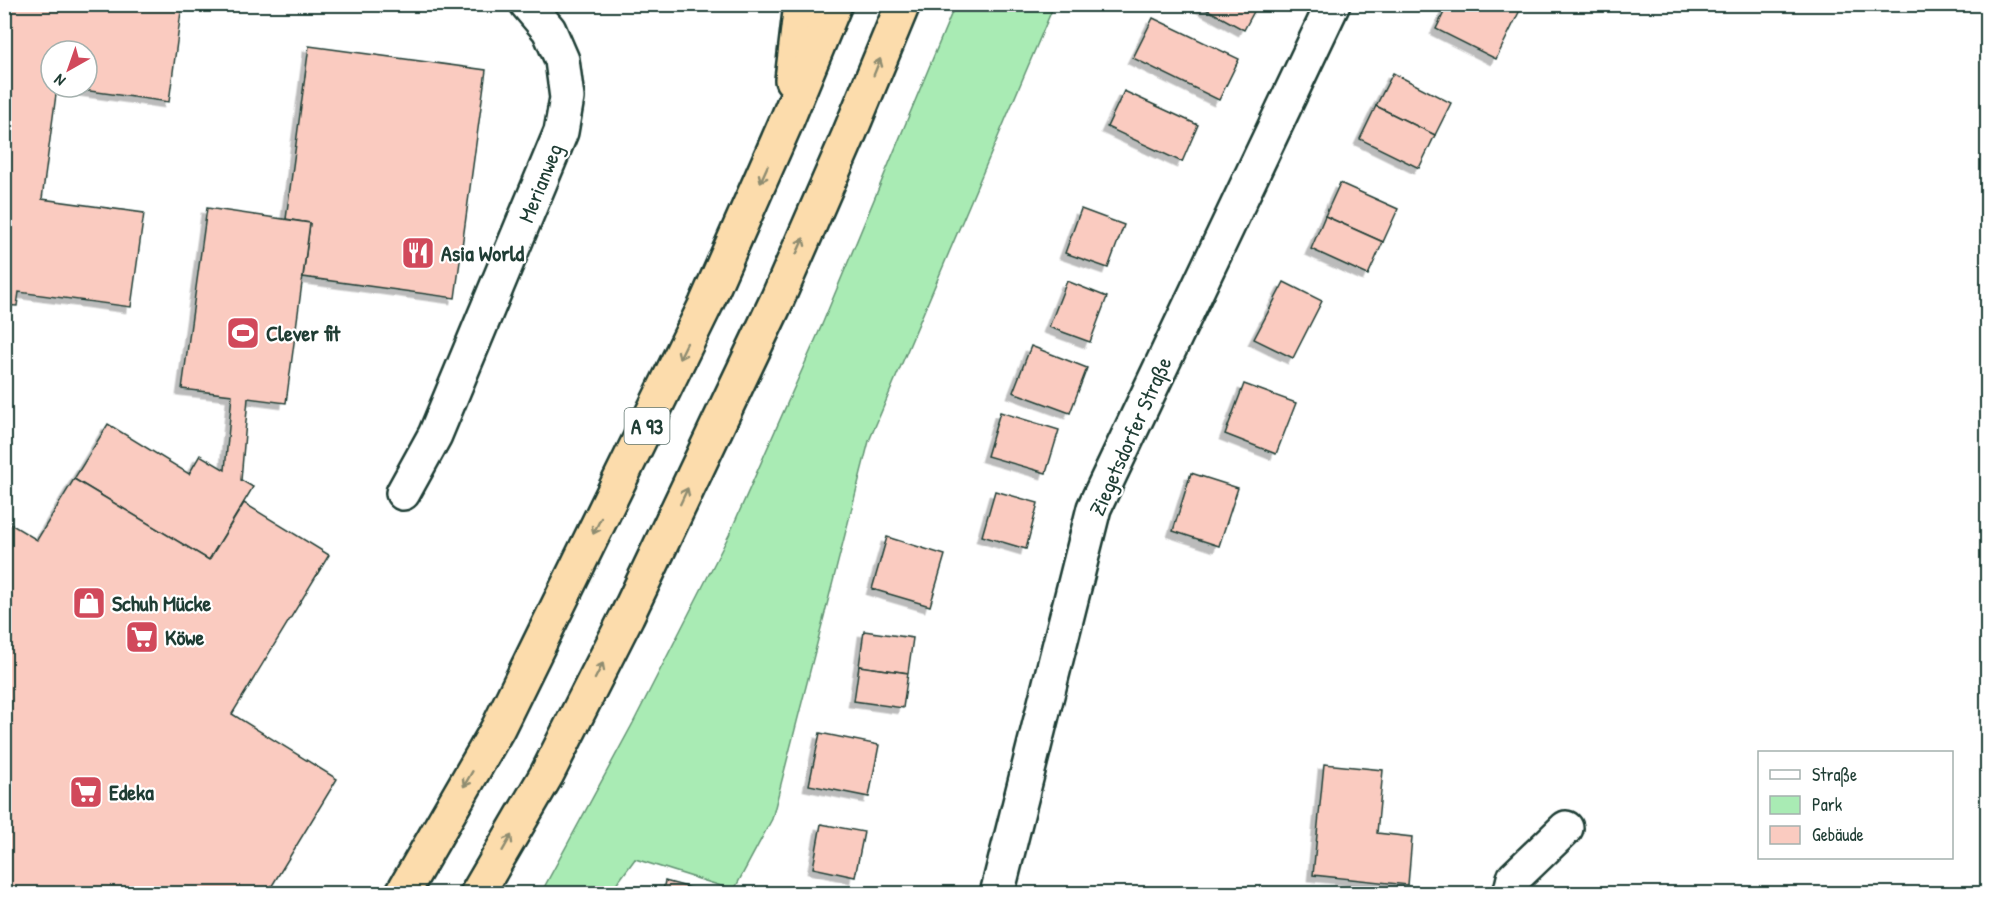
<svg xmlns="http://www.w3.org/2000/svg" width="1992" height="898" font-family="'Patrick Hand',sans-serif">
<style>
.green{fill:#a9ebb4;stroke:#649474;stroke-width:1.5}
.building{fill:#facbc0;stroke:#1f3d34;stroke-width:1.5;filter:url(#shadow)}
.lines{fill:none;stroke-linecap:round;stroke-linejoin:round}
.minor-casing{stroke:#1f3d34;stroke-width:38}
.highway-casing{stroke:#1f3d34;stroke-width:38}
.minor{stroke:#fff;stroke-width:33}
.highway{stroke:#fcdcac;stroke-width:33}
.oneway{stroke:#8e8c70}
.labels{text-anchor:middle;dominant-baseline:central;stroke-width:4.5;stroke-linejoin:round;paint-order:stroke}
.shield{fill:#fff;stroke:#627771;stroke-width:1.5}
.shield-label{font-size:21px;font-weight:bold;fill:#1f3d34}
.street-label{font-size:22px;fill:#1f3d34;stroke:#fff}
.poi-label{font-size:22px;font-weight:bold;fill:#1f3d34;stroke:#fff;text-anchor:start}
</style>
<defs>
<filter id="shadow"><feDropShadow dx="-5.5" dy="5.5" stdDeviation="0" flood-color="#0004"/></filter>
</defs>
<rect width="100%" height="100%" fill="#fff"/>
<filter id="ink" filterUnits="userSpaceOnUse"><feTurbulence type="fractalNoise" baseFrequency=".0167" numOctaves="2"/><feDisplacementMap in="SourceGraphic" scale="12" xChannelSelector="R" yChannelSelector="G"/><feConvolveMatrix kernelMatrix="1 2 1 2 8 2 1 2 1" color-interpolation-filters="sRGB"/></filter>
<g filter="url(#ink)">
<!-- green -->
<polygon class="green" points="955,5 1054,5 869,441 772,819 734,890 635,859 610,893 541,893 633,723 729,535 821,327"/>
<!-- building -->
<g class="building">
<polygon points="4,4 182,4 169,102 61,87 87,87 87,51 51,51 51,87 57,87 42,199 144,213 131,307 19,292 17,306 4,305"/>
<polygon points="1197,4 1258,4 1244,30"/>
<polygon points="1448,4 1523,4 1496,59 1436,29"/>
<polygon points="1153,18 1239,59 1219,100 1133,58"/>
<polygon points="309,46 486,70 455,298 303,277 310,223 286,219"/>
<polygon points="1393,73 1451,103 1435,135 1376,106"/>
<polygon points="1124,91 1198,125 1182,162 1107,127"/>
<polygon points="1376,106 1435,135 1419,168 1360,139"/>
<polygon points="1340,183 1398,209 1383,242 1325,216"/>
<polygon points="207,208 310,223 286,403 248,398 241,480 253,487 209,560 74,479 108,424 189,474 200,455 225,470 232,395 182,389"/>
<polygon points="1081,209 1124,225 1108,268 1065,253"/>
<polygon points="1325,216 1383,242 1368,275 1311,249"/>
<polygon points="1067,281 1107,297 1090,342 1049,327"/>
<polygon points="1284,282 1322,301 1293,358 1254,339"/>
<polygon points="1031,346 1087,368 1070,413 1013,392"/>
<polygon points="1244,384 1296,403 1276,454 1225,434"/>
<polygon points="1000,412 1059,430 1046,473 987,456"/>
<polygon points="1191,473 1238,488 1219,546 1173,531"/>
<polygon points="74,479 209,560 244,503 329,555 232,714 337,779 267,894 4,894 4,520 37,540"/>
<polygon points="995,491 1038,503 1026,549 982,536"/>
<polygon points="887,537 945,555 930,606 872,589"/>
<polygon points="864,631 913,638 908,673 859,666"/>
<polygon points="859,666 908,673 903,708 854,701"/>
<polygon points="820,733 879,745 869,797 809,785"/>
<polygon points="1324,764 1383,770 1377,833 1412,837 1408,885 1313,875"/>
<polygon points="821,824 864,832 855,877 813,868"/>
<polygon points="665,881 713,894 662,894"/>
</g>
<g class="lines">
<defs>
<g id="minor">
<polyline points="403,493 435,435 561,132 567,98 562,60 549,30 527,4"/>
<polyline points="997,894 1094,508 1333,4"/>
<polyline points="1510,894 1514,878 1566,828"/>
</g>
<g id="highway">
<polyline points="792,80 800,12 803,4"/>
<polyline points="402,894 498,728 706,304 787,120 835,4"/>
<polyline points="477,894 547,774 627,616 777,300 848,137 903,4"/>
</g>
</defs>
<!-- minor casing -->
<use href="#minor" class="minor-casing"/>
<!-- highway casing -->
<use href="#highway" class="highway-casing"/>
<!-- minor -->
<use href="#minor" class="minor"/>
<!-- highway -->
<use href="#highway" class="highway"/>
</g>
<!-- one-way arrows -->
<defs><path id="oneway-shaft" d="M-6 0H5M1.5-3L5.5 0L1.5 3" fill="none" stroke-width="1.6" stroke-linecap="round" stroke-linejoin="round" transform="scale(1.5)"/></defs>
<g class="oneway">
<use href="#oneway-shaft" transform="translate(877 67) rotate(-68)"/>
<use href="#oneway-shaft" transform="translate(764 174) rotate(114)"/>
<use href="#oneway-shaft" transform="translate(800 246) rotate(-66)"/>
<use href="#oneway-shaft" transform="translate(683 351) rotate(116)"/>
<use href="#oneway-shaft" transform="translate(684 496) rotate(-65)"/>
<use href="#oneway-shaft" transform="translate(597 526) rotate(116)"/>
<use href="#oneway-shaft" transform="translate(599 671) rotate(-63)"/>
<use href="#oneway-shaft" transform="translate(468 779) rotate(120)"/>
<use href="#oneway-shaft" transform="translate(507 843) rotate(-60)"/>
</g>
</g>
<!-- icons -->
<defs>
<symbol id="restaurant-square" viewBox="-11 -11 22 22"><rect x="-9" y="-9" width="18" height="18" rx="4" fill="#d1495b" stroke="#fff"/><path d="M-5-6h1v4h1v-4h1v4h1v-4h1v5L-1.5 .5V6h-2V.5L-5-1ZM5-6V6H3V1.5H1.5Q1.5-4 5-6Z" fill="#fff"/></symbol>
<symbol id="stadium-square" viewBox="-11 -11 22 22"><rect x="-9" y="-9" width="18" height="18" rx="4" fill="#d1495b" stroke="#fff"/><path d="M0-5a6.5 5 0 1 0 0 10a6.5 5 0 1 0 0-10ZM-3.5-1.8h7v3.6h-7Z" fill="#fff"/></symbol>
<symbol id="shop-square" viewBox="-11 -11 22 22"><rect x="-9" y="-9" width="18" height="18" rx="4" fill="#d1495b" stroke="#fff"/><path d="M-5-2.5h2.3a2.7 3.5 0 0 1 5.4 0H5L5.5 6h-11ZM-1.5-2.5h3a1.5 2.3 0 0 0-3 0Z" fill="#fff"/></symbol>
<symbol id="supermarket-square" viewBox="-11 -11 22 22"><rect x="-9" y="-9" width="18" height="18" rx="4" fill="#d1495b" stroke="#fff"/><path d="M-6-5.5h2.5l.6 2H6L4.5 2H-2.5L-4.4-4H-6ZM-1.5 3.2a1.3 1.3 0 1 0 .1 0ZM3 3.2a1.3 1.3 0 1 0 .1 0Z" fill="#fff"/></symbol>
</defs>
<g fill-rule="evenodd">
<use href="#restaurant-square" x="399" y="234" width="38" height="38"/>
<use href="#stadium-square" x="224" y="314" width="38" height="38"/>
<use href="#shop-square" x="70" y="584" width="38" height="38"/>
<use href="#supermarket-square" x="123" y="618" width="38" height="38"/>
<use href="#supermarket-square" x="67" y="773" width="38" height="38"/>
</g>
<g class="labels">
<!-- shield labels -->
<rect class="shield" x="624.5" y="408" width="45" height="36" rx="4.5"/>
<g class="shield-label">
<text x="647" y="426">A 93</text>
</g>
<!-- street labels -->
<g class="street-label">
<text transform="translate(540 183) rotate(-68)">Merianweg</text>
<text transform="translate(1130 436) rotate(-66)">Ziegetsdorfer Straße</text>
</g>
<!-- poi labels -->
<g class="poi-label">
<text x="441" y="253">Asia World</text>
<text x="266" y="333">Clever fit</text>
<text x="112" y="603">Schuh Mücke</text>
<text x="165" y="637">Köwe</text>
<text x="109" y="792">Edeka</text>
</g>
</g>
<!-- margin -->
<rect width="1992" height="898" fill="none" stroke="#fff" stroke-width="24"/>
<rect x="12" y="12" width="1968" height="874" fill="none" stroke="#1f3d34" stroke-width="2" filter="url(#ink)"/>
<!-- legend -->
<rect x="1758" y="751" width="195" height="108" fill="#ffffff" stroke="#a5b1ae" stroke-width="1.5"/>
<rect x="1770" y="770" width="30" height="9" fill="#ffffff" stroke="#a5b1ae" stroke-width="1.5"/>
<text x="1812" y="781" font-size="18" fill="#1f3d34">Straße</text>
<rect x="1770" y="796" width="30" height="18" fill="#a9ebb4" stroke="#a5b1ae" stroke-width="1.5"/>
<text x="1812" y="811" font-size="18" fill="#1f3d34">Park</text>
<rect x="1770" y="826" width="30" height="18" fill="#facbc0" stroke="#a5b1ae" stroke-width="1.5"/>
<text x="1812" y="841" font-size="18" fill="#1f3d34">Gebäude</text>
<!-- north arrow -->
<g transform="translate(69 69) rotate(220)"><circle r="28" fill="#ffffff" stroke="#a5b1ae" stroke-width="1.5"/>
<path d="M0-4.5L10 22L0 15L-10 22Z" fill="#d1495b"/>
<text y="-9" font-size="16" font-weight="bold" text-anchor="middle" fill="#1f3d34">N</text>
</g>
</svg>
